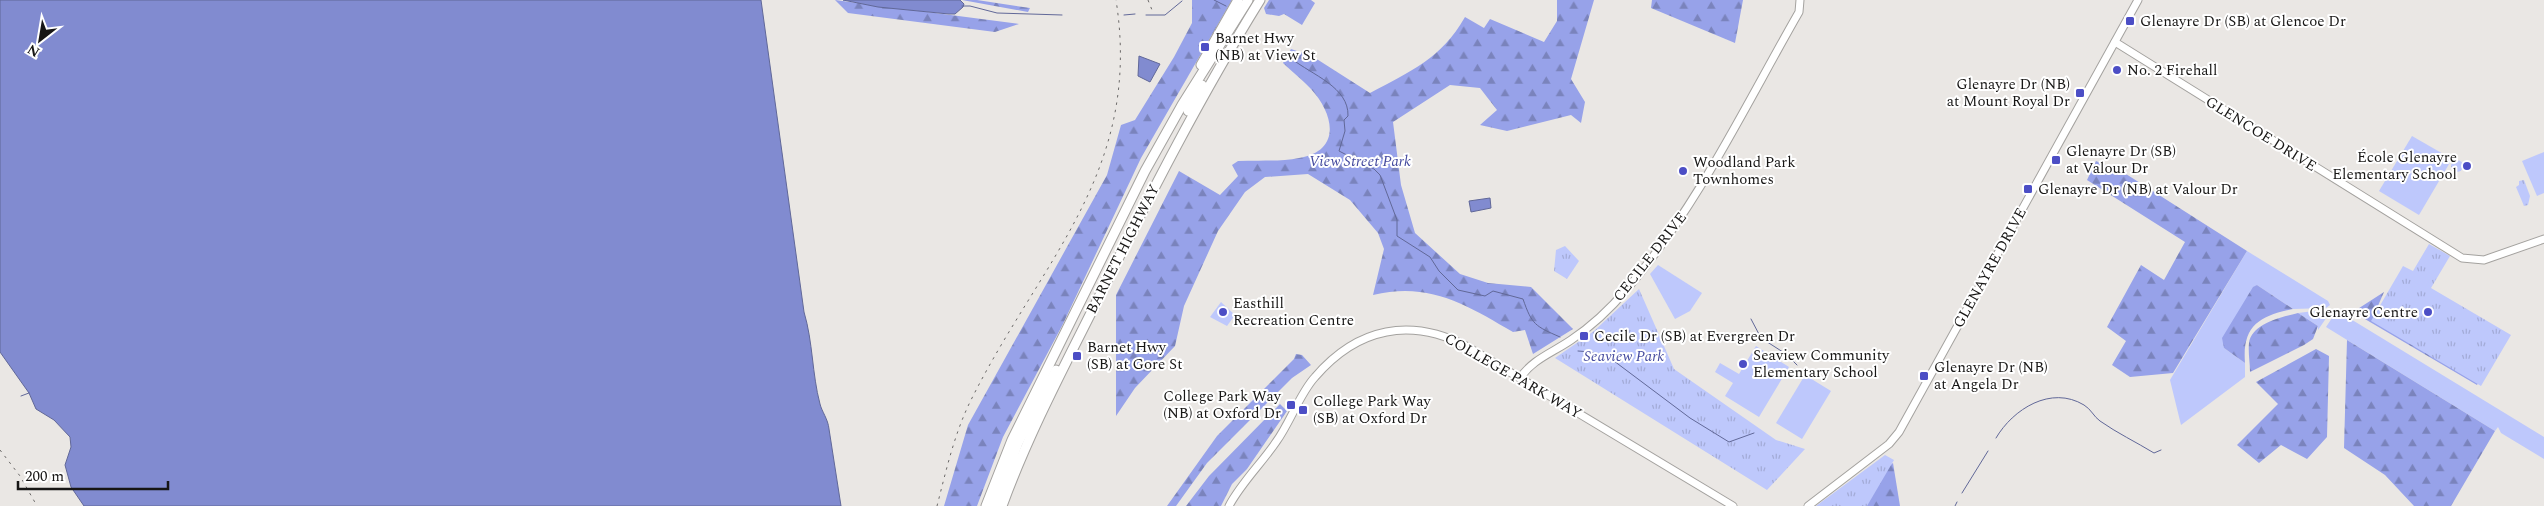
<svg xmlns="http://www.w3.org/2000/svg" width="2544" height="506" font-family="Spectral,serif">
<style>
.green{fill:#bec8fc}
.forest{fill:url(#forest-firs)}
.park{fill:url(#park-tufts)}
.water{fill:#818bd0;stroke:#616898}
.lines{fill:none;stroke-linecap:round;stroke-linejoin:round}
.stream{stroke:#616898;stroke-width:1}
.minor-casing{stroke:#a4a29f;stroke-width:9}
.major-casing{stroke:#a4a29f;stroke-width:11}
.minor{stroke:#fff;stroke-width:7}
.major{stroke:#fff;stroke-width:9}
.rail{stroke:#6b6968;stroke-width:1;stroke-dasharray:2.5 5;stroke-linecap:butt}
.poi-dot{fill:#4c4ec5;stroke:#fff;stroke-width:2}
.labels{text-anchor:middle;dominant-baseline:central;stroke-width:4;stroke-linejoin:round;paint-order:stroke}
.poi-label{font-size:15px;fill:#171615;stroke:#fff;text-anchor:start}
.street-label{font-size:15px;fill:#171615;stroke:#fff}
.park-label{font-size:15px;font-style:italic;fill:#454b9f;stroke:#fff}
</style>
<defs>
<pattern id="forest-firs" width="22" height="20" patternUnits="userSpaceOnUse" patternTransform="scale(1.25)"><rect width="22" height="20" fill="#97a2e9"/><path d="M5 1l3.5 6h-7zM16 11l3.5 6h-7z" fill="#7a83bc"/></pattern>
<pattern id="park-tufts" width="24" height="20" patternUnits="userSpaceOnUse" patternTransform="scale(1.25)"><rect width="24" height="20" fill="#bec8fc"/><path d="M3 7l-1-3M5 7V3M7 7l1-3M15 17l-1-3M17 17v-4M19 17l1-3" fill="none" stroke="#a3abd7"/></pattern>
</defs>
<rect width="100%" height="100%" fill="#eae7e4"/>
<!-- green -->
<g class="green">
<polygon points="2412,136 2452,159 2419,215 2379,191"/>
<polygon points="2544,152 2544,193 2537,196 2522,161"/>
<polygon points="2247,251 2328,301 2330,305 2326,308 2293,309 2257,285 2224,348 2245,363 2245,377 2181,425 2170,380"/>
<polygon points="1658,265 1702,293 1690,311 1675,319 1650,274"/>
<polygon points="1221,302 1235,315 1227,326 1210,317"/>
<polygon points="2314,311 2329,314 2318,330 2318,326 2298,313"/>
<polygon points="2339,314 2349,318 2544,437 2544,459 2501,433 2498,427 2495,431 2326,327 2334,315"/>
<polygon points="1756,346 1789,367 1759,417 1725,396 1733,383 1715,372 1720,363 1739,374"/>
<polygon points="1805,375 1831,391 1802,439 1776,423"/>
</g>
<!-- forest -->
<g class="forest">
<polygon points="835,0 1019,24 995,32 848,13"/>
<polygon points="962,0 977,0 1030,8 1028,12"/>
<polygon points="1192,0 1232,0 1141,158 1063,324 1003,437 977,506 944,506 968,425 1107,175 1121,125 1135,120 1174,57 1192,23"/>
<polygon points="1269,0 1311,0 1315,3 1302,25 1284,14 1279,16 1266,14 1264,8"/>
<path d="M1557,0h37l-23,79 14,23 -4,21 -10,-8 -64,16 -27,-6 17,-15 -17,-22 -30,-3 -57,37 8,63 14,48 45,41 28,9 43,4 42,42 -40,25 -8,-24 -12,2c-46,-27 -84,-51 -140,-37l11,-46 -6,-16 -28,-33 -42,-26 -43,3 -20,15 -27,39 -34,75 -9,40 -40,42 -19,28v-121l63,-124 41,24 18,-19 -6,-11 6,-4c20,-1 42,1 61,-3 43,-7 35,-44 12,-69 -8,-9 -19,-17 -28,-26l8,-14 21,7 58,37c41,-22 71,-34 95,-76l19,11 6,-9 54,23 13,-21z"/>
<polygon points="1652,0 1743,0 1735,43 1651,8"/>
<polygon points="2096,161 2126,174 2247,251 2173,373 2130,377 2112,365 2126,341 2107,327 2141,265 2164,280 2185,242 2087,180"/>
<path d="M2257,285l36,24c-34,7 -51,17 -48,54l-21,-15 -2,-10 31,-51z"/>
<polygon points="2384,292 2377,308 2378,317 2479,381 2477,385 2353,312"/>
<path d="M2298,313l20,13 -5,13 -9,6 -54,27c0,-9 -2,-20 -1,-29 3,-20 33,-26 49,-30z"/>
<polygon points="2347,340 2495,431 2451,506 2414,506 2385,475 2344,448"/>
<polygon points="2316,349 2329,356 2327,437 2307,459 2281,445 2259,463 2237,445 2278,404 2256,382"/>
<polygon points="1296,354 1302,355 1311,365 1292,378 1207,463 1176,506 1167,506 1217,436 1294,359"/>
<polygon points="1280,404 1287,411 1247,469 1232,484 1221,506 1186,506 1209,476"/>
<polygon points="1893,463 1900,506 1833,506"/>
</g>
<!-- park -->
<g class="park">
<circle cx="2457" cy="166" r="6"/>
<polygon points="2524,180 2530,196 2528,205 2524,206 2516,187 2519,185 2519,181"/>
<polygon points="2429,244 2450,256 2431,288 2511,335 2481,386 2371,321 2403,266 2413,271"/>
<polygon points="1565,246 1579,261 1567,279 1554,271 1556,250"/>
<polygon points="1639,289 1674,369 1776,440 1805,449 1767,490 1555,358 1594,331"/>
<polygon points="1885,455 1894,460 1867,506 1816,506"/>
</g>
<!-- water -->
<g class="water">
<path d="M0,0h761l43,312c9,30 8,62 16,92 2,8 8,15 9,25l12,77h-757l-13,-19 -6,-22 6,-18 -1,-10 -16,-17 -18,-11 -7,-16 -29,-41z"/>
<polygon points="843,0 960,0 964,4 963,7 955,14 949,14 878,7"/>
<polygon points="1139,56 1160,64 1150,82 1138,76"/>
<polygon points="1490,198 1491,208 1471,212 1469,201"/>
</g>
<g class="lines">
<!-- stream -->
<g class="stream">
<polyline points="1214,0 1226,6"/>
<polyline points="962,6 970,6 997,13 1062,15"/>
<polyline points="1124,15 1135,14"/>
<polyline points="1146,15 1165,15 1182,1"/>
<path d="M1292,59c20,16 57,28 56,57l-4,4 1,11 -6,20 35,18 6,6 17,45v16l33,21 9,14 19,19 27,6 8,-5 30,8c9,26 12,27 37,38"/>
<polyline points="1751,319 1761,338 1786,354 1797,365"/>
<polyline points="1578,351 1591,352 1614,361 1690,418 1729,442 1754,433"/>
<polyline points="21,396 29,393"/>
<path d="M1996,438c17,-29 55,-53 88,-33 7,4 10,12 16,16 17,12 36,21 54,32l7,-3"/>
<polyline points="1962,493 1988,451"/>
<polyline points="1955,506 1957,502"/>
</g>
<defs>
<g id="minor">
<polyline points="2115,42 2462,258 2484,260 2544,239"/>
<path d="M1520,378c13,-19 32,-25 51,-38 21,-14 40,-32 56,-51 71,-83 118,-183 172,-277l1,-12"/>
<path d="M1229,506c12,-23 32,-42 47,-64 14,-19 24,-49 39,-65 43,-50 96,-60 153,-30l265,159"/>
<polyline points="1808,506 1889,444 1899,432 2138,0"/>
</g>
<g id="major">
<polyline points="1201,65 1238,0"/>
<polyline points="1188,111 1202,85"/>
<polyline points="986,506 1012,440 1145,171 1182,105 1248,0"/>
<polyline points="994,506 1018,443 1056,370"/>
<path d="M1002,506c27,-74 64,-143 99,-213 50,-100 100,-198 159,-293"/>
</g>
</defs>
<!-- minor casing -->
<use href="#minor" class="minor-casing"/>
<!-- major casing -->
<use href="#major" class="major-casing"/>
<!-- minor -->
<use href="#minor" class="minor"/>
<!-- major -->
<use href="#major" class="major"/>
<!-- rail -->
<g class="rail">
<polyline points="1148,0 1152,10"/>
<polyline points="0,450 20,476 37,506"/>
<path d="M937,506c9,-35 17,-71 33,-104 70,-141 173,-230 146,-402"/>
</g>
</g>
<!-- markers -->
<g class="poi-dot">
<rect x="2125" y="16" width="10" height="10" rx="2.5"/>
<rect x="1200" y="42" width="10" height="10" rx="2.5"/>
<circle cx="2117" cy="70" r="5"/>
<rect x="2075" y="88" width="10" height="10" rx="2.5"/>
<rect x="2051" y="155" width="10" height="10" rx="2.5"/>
<circle cx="2467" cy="166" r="5"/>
<circle cx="1683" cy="171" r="5"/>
<rect x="2023" y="184" width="10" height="10" rx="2.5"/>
<circle cx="1223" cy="312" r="5"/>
<circle cx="2428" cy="312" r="5"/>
<rect x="1579" y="331" width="10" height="10" rx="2.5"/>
<rect x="1072" y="351" width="10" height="10" rx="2.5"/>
<circle cx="1743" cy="364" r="5"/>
<rect x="1919" y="371" width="10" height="10" rx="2.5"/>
<rect x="1286" y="400" width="10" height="10" rx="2.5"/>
<rect x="1298" y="405" width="10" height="10" rx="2.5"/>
</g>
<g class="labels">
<!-- poi labels -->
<g class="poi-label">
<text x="2140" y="21">Glenayre Dr (SB) at Glencoe Dr</text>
<text x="1215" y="38">Barnet Hwy<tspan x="1215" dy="17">(NB) at View St</tspan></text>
<text x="2127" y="70">No. 2 Firehall</text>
<text x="2070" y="84" text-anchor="end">Glenayre Dr (NB)<tspan x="2070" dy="17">at Mount Royal Dr</tspan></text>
<text x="2066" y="151">Glenayre Dr (SB)<tspan x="2066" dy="17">at Valour Dr</tspan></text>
<text x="2457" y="157" text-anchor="end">École Glenayre<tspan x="2457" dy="17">Elementary School</tspan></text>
<text x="1693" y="162">Woodland Park<tspan x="1693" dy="17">Townhomes</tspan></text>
<text x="2038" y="189">Glenayre Dr (NB) at Valour Dr</text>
<text x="1233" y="303">Easthill<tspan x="1233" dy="17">Recreation Centre</tspan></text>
<text x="2418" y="312" text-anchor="end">Glenayre Centre</text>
<text x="1594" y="336">Cecile Dr (SB) at Evergreen Dr</text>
<text x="1087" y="347">Barnet Hwy<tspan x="1087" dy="17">(SB) at Gore St</tspan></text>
<text x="1753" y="355">Seaview Community<tspan x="1753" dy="17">Elementary School</tspan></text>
<text x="1934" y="367">Glenayre Dr (NB)<tspan x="1934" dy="17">at Angela Dr</tspan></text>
<text x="1281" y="396" text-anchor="end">College Park Way<tspan x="1281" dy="17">(NB) at Oxford Dr</tspan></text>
<text x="1313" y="401">College Park Way<tspan x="1313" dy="17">(SB) at Oxford Dr</tspan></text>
</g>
<!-- street labels -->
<g class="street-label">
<text transform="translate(2261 134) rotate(32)">GLENCOE DRIVE</text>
<text transform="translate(1123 249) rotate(-63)">BARNET HIGHWAY</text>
<text transform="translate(1650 257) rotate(-52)">CECILE DRIVE</text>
<text transform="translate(1990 268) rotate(-61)">GLENAYRE DRIVE</text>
<text transform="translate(1513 376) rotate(30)">COLLEGE PARK WAY</text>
</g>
<!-- park labels -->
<g class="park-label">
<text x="1360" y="161">View Street Park</text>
<text x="1624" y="356">Seaview Park</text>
</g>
</g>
<!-- north arrow -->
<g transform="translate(40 40) rotate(211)" stroke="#ffffff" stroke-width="4" paint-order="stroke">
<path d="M0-4L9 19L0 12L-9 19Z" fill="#171615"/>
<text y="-8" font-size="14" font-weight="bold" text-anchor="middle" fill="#171615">N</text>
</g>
<!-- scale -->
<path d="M18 481v8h150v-8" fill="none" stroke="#171615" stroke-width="2.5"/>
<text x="25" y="481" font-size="15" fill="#171615" stroke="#ffffff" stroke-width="4" paint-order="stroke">200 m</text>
</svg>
